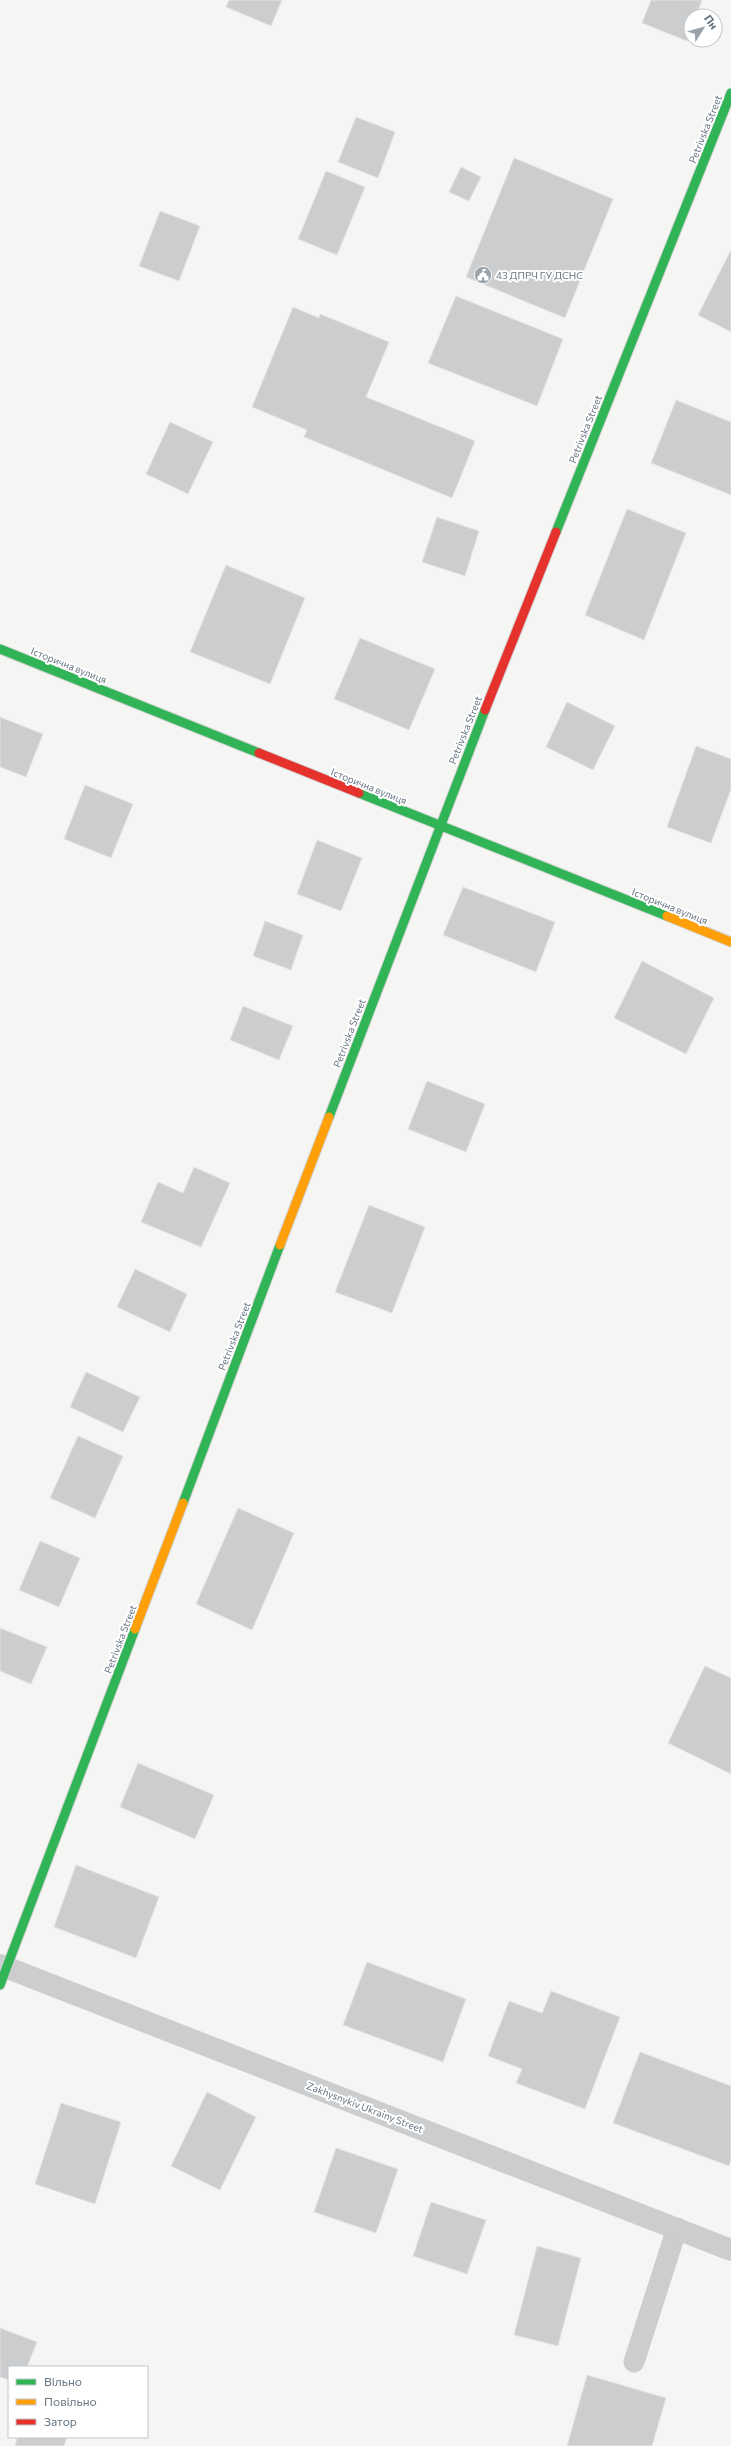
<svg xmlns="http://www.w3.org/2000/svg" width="731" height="2446" font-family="Commissioner,sans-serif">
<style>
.building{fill:#cccdce;stroke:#e4e4e4}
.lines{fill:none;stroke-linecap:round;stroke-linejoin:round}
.fast-casing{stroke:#d1d2d2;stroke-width:11}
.slow-casing{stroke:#d1d2d2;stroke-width:11}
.jam-casing{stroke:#d1d2d2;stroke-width:11}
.lane{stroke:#cbcdce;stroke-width:21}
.street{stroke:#cbcdce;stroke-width:22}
.fast{stroke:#30b455;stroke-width:9}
.slow{stroke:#ff9f0a;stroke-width:9}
.jam{stroke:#e5322d;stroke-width:9}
.labels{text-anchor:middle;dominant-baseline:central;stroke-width:4;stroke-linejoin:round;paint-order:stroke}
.street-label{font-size:10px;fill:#677582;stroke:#fff}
.poi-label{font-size:10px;fill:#677582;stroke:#fff;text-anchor:start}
</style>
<rect width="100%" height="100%" fill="#f5f5f4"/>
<!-- building -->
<g class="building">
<polygon points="229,0 282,0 271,26 226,7"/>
<polygon points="651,0 702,0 696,16 691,16 691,30 687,41 642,23"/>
<polygon points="356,117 395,132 378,178 338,162"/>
<polygon points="514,158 613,199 565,318 466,277"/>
<polygon points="461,167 481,177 469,201 449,192"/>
<polygon points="326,171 365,187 337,255 298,239"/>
<polygon points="160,211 200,226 179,281 139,266"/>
<polygon points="731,250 731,332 698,315"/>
<polygon points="456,296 563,339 537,406 428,363"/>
<polygon points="293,307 319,318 320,314 389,342 366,397 475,441 452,498 304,437 307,430 252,407"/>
<polygon points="676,400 731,422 731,495 651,463"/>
<polygon points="170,422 213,442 188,494 146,474"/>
<polygon points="627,509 686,533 644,640 585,615"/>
<polygon points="437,517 479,531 465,576 422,562"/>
<polygon points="226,565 305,598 270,684 190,652"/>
<polygon points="360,638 435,669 409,730 334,699"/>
<polygon points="567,702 615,726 593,770 546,747"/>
<polygon points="0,717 43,734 26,777 0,767"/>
<polygon points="696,746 731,759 731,789 711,843 667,827"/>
<polygon points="85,785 133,804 111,858 64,839"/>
<polygon points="317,840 362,858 341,911 297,894"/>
<polygon points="463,887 555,922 536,972 443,935"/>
<polygon points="265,921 303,935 291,970 253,956"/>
<polygon points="642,961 714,998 686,1054 614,1018"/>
<polygon points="243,1006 293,1026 279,1060 230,1040"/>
<polygon points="427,1081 485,1104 466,1152 408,1129"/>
<polygon points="194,1167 230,1183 201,1247 141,1222 158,1182 183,1193"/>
<polygon points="369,1205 425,1227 392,1313 335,1292"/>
<polygon points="135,1269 187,1294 170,1332 117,1307"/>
<polygon points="86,1372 140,1397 123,1432 70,1407"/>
<polygon points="78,1436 123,1456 95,1518 50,1498"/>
<polygon points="238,1508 294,1533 252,1630 196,1604"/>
<polygon points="40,1541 80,1558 59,1607 19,1590"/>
<polygon points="0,1628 47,1647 31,1684 0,1671"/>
<polygon points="705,1666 731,1678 731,1774 668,1743"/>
<polygon points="138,1763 214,1795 195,1839 120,1807"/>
<polygon points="76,1865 159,1897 136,1958 54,1927"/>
<polygon points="367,1962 466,1999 443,2062 343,2025"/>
<polygon points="551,1991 620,2017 585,2109 516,2083 522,2069 488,2056 509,2001 542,2013"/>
<polygon points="640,2052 731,2086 731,2160 729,2166 613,2123"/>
<polygon points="207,2092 256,2117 220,2190 171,2166"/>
<polygon points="61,2103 121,2122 95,2204 35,2184"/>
<polygon points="336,2148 398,2169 376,2233 314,2212"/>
<polygon points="431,2202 486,2220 467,2274 413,2256"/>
<polygon points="537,2246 581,2258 558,2346 514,2335"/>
<polygon points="0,2328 37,2342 27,2367 9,2367 9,2380 0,2377"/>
<polygon points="587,2375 666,2398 652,2446 567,2446"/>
<polygon points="17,2437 67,2437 64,2446 15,2446"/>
</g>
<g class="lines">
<defs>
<g id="fast">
<polyline points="556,532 731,93"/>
<polyline points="0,649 259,753"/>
<polyline points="359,793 667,916"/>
<polyline points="329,1117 485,710"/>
<polyline points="183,1503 280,1245"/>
<polyline points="0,1985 135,1629"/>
</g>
<g id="slow">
<polyline points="667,916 731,942"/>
<polyline points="280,1245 329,1117"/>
<polyline points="135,1629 183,1503"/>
</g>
<g id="jam">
<polyline points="485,710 556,532"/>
<polyline points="259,753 359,793"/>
</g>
</defs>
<!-- fast casing -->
<use href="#fast" class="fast-casing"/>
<!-- slow casing -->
<use href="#slow" class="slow-casing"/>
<!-- jam casing -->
<use href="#jam" class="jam-casing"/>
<!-- lane -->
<polyline class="lane" points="634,2362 677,2228"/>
<!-- street -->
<polyline class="street" points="0,1965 731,2250"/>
<!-- fast -->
<use href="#fast" class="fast"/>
<!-- slow -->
<use href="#slow" class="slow"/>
<!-- jam -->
<use href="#jam" class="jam"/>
</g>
<!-- icons -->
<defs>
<symbol id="civic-disc" viewBox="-11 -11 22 22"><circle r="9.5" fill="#99a2aa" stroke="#fff"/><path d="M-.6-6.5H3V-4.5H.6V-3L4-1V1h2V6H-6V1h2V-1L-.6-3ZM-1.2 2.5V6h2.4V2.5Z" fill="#fff"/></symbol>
</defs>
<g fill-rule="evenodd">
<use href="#civic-disc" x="473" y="265" width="20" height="20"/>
</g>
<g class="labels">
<!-- street labels -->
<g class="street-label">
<text transform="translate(705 129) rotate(-68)">Petrivska Street</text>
<text transform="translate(585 429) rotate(-68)">Petrivska Street</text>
<text transform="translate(69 665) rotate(22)">Історична вулиця</text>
<text transform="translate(465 730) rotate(-68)">Petrivska Street</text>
<text transform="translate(369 786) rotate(22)">Історична вулиця</text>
<text transform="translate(670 906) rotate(22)">Історична вулиця</text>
<text transform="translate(349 1033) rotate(-69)">Petrivska Street</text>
<text transform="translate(234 1336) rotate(-69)">Petrivska Street</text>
<text transform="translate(120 1639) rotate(-69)">Petrivska Street</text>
<text transform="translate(365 2107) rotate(21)">Zakhysnykiv Ukrainy Street</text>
</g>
<!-- poi labels -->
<g class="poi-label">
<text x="496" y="275">43 ДПРЧ ГУ ДСНС</text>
</g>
</g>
<!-- legend -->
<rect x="8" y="2366" width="140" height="72" fill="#ffffff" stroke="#c2c8cd"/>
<rect x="16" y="2379" width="20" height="6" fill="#30b455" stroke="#c2c8cd"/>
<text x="44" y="2386" font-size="12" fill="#677582">Вільно</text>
<rect x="16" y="2399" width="20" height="6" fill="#ff9f0a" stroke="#c2c8cd"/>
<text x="44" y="2406" font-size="12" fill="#677582">Повільно</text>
<rect x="16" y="2419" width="20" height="6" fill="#e5322d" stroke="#c2c8cd"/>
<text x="44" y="2426" font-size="12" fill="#677582">Затор</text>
<!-- north arrow -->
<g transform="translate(703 28) rotate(53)"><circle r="19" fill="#ffffff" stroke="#c2c8cd"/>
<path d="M0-3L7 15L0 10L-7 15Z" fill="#99a2aa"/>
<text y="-6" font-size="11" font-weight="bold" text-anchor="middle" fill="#677582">Пн</text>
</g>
</svg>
